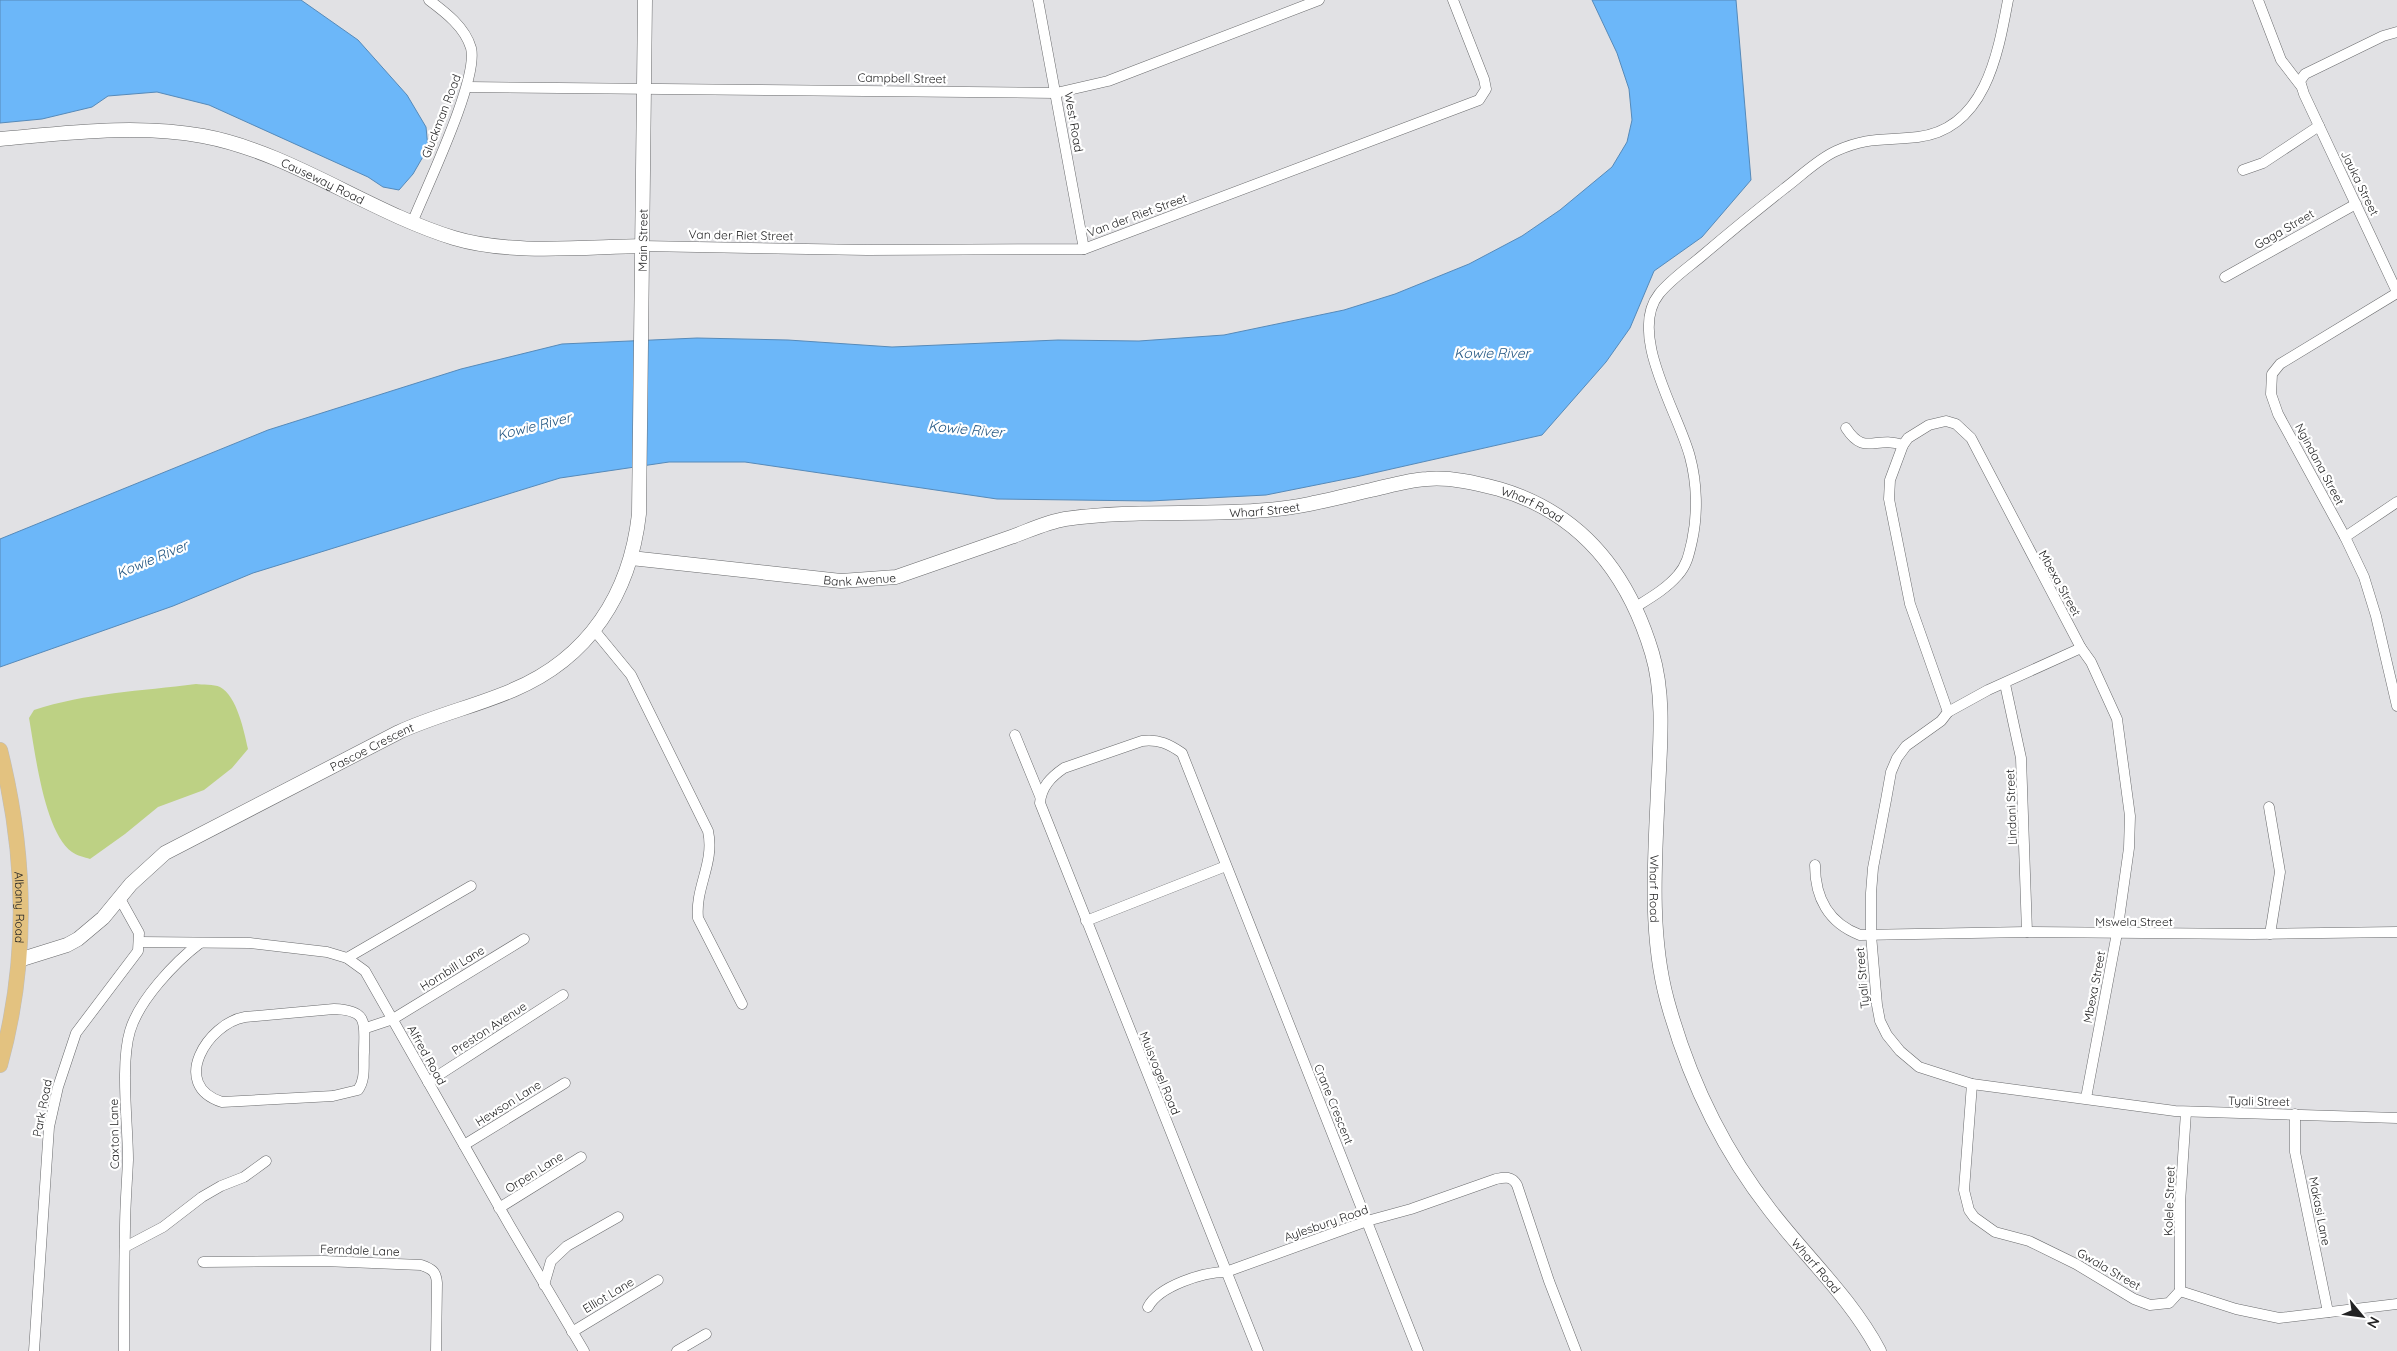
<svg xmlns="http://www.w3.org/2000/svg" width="2397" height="1351" font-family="Quicksand,sans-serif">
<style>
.green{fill:#bdd184}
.water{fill:#6cb7f9;stroke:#568ab9}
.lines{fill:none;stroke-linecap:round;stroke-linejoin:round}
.street-casing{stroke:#696a6c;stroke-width:11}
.secondary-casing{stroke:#696a6c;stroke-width:15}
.primary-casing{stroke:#bdbdbd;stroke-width:16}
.street{stroke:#fff;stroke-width:10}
.secondary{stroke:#fff;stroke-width:14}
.primary{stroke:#e3c280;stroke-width:15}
.labels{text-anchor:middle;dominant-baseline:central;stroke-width:4.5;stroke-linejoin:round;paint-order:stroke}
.street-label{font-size:12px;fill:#222223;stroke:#fff}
.water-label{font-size:14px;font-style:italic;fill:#235783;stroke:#fff}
</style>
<rect width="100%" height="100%" fill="#e1e1e4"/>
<!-- green -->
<path class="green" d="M196,684c6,1 18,0 24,3 17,9 24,44 28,62l-16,19 -28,22 -46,17 -33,27 -35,25c-5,-2 -13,-3 -18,-7 -28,-20 -37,-101 -43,-134l5,-8c51,-17 108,-19 162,-26z"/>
<!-- water -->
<g class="water">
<polygon points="0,0 301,0 358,40 407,95 426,127 428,148 413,174 399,190 383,187 368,177 209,105 157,92 108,96 92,107 42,119 0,123"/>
<polygon points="1592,0 1736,0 1751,180 1702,237 1654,271 1630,328 1606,362 1542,435 1356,477 1266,495 1150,501 997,499 745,462 669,462 560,478 253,573 173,606 0,667 0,539 268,430 461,369 562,344 697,338 788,340 892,347 1058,340 1139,341 1224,335 1344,310 1395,294 1469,264 1522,236 1560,210 1612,167 1627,142 1632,120 1629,89 1617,53"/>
</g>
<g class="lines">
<defs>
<g id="street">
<polyline points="1038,0 1084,249"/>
<polyline points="2258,0 2281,60 2301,86"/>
<polyline points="2397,32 2383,36 2305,74 2300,81 2304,94 2397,292"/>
<polyline points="468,87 1056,93 1108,81 1319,0"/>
<polyline points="2243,170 2263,163 2319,126"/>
<path d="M412,223c14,-35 67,-144 59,-175 -6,-21 -26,-36 -42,-48"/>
<polyline points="642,246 867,250 1084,249 1479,100 1486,89 1484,79 1453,0"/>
<polyline points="2225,277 2356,204"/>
<polyline points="2397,293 2280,364 2272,374 2271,394 2278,414 2345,537 2364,577 2376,616 2397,706"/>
<path d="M1846,428c19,29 29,7 57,17"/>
<polyline points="2345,537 2397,502"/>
<path d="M1634,608c16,-10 32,-19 44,-33 9,-10 11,-21 14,-34 6,-27 5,-58 -2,-84 -11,-43 -63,-123 -31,-163 12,-15 30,-27 44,-39 27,-23 54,-45 82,-67 16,-12 33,-29 51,-37 33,-15 49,-10 82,-14 67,-8 80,-83 90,-137"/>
<path d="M594,630l37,45 77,156c7,32 -13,56 -10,87l44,86"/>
<polyline points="2081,648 1988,690 1948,712 1941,721 1906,746 1897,758 1891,772 1886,800 1873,868 1871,893 1871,935 1877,1005 1880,1021 1887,1035 1900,1051 1919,1067 1972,1084 2175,1111 2397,1118"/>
<polyline points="2005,684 2021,758 2027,932"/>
<polyline points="1948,712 1910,604 1889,499 1890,480 1903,445 1908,438 1929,425 1946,421 1956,424 1971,438 2081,648 2091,662 2117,719 2130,816 2129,848 2117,933 2086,1098"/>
<polyline points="1015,735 1040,796"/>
<polyline points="2269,807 2280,872 2270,934"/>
<path d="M1815,865c0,32 13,58 45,70l167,-3 226,2 144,-2"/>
<polyline points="1086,921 1226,866"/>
<polyline points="139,942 250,943 327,952 347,958 365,971 510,1226 584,1351"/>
<polyline points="347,958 471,886"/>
<path d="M334,1009c36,1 30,16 30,43 -1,13 2,27 -6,38l-25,6 -111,6c-53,-17 -14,-79 23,-85z"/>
<polyline points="366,1028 393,1019 524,939"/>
<polyline points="428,1082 563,995"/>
<polyline points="1972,1084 1964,1190 1969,1210 1974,1217 1995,1232 2029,1241 2076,1264 2134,1299 2150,1305 2169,1303 2180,1291"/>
<polyline points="2295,1114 2295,1152 2328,1312"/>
<polyline points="464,1145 565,1083"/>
<polyline points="499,1208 581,1157"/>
<polyline points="125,1247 163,1227 202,1197 221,1186 244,1177 266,1161"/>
<path d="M203,1262l121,-1 97,4c11,4 15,6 16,18l-1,68"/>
<polyline points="544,1285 551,1261 567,1246 618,1217"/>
<polyline points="2180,1291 2236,1309 2279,1318 2397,1304"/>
<polyline points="2180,1291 2180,1203 2186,1112"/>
<path d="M1148,1307c11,-21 55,-35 78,-35l141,-51 44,-12 85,-30c9,-2 16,-3 21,6l32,96 27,70"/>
<polyline points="572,1332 658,1280"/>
<polyline points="34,1351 49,1127 58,1087 76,1033 138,951 139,933 119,897"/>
<path d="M124,1351c0,-41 0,-81 1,-122 0,-23 2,-46 3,-69 0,-35 -8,-96 2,-129 9,-31 45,-69 70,-88"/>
<polyline points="677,1351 706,1334"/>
<path d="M1258,1351l-218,-548c1,-16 11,-26 24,-35l78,-27c17,-2 27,3 40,12l236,598"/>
</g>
<g id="secondary">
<path id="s1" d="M0,139c68,-6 136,-15 203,-3 87,16 166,76 251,102 56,17 129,9 188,8"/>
<path id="s2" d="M631,558l210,23 55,-4c38,-13 77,-27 115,-40 17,-6 36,-15 54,-18 67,-10 135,-3 202,-9 36,-3 69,-12 104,-20 18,-4 37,-10 56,-11 24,-2 49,4 72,10 82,24 129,84 153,164 13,43 8,93 6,137 -3,69 -9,143 9,210 21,77 54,147 103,210 36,47 81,88 109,141"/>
<path id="s3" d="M19,960l48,-15 11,-6 25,-21 28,-34 34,-31 234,-121c37,-17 77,-26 114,-42 76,-32 117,-96 126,-176l6,-514"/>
</g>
<g id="primary">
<path id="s4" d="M0,750c26,104 29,211 0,315"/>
</g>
</defs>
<!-- street casing -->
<use href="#street" class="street-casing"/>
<!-- secondary casing -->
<use href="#secondary" class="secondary-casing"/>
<!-- primary casing -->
<use href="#primary" class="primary-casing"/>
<!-- street -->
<use href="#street" class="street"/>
<!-- secondary -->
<use href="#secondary" class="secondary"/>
<!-- primary -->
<use href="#primary" class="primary"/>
</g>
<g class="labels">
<!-- street labels -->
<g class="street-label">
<text transform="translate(902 78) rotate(1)">Campbell Street</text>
<text transform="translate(441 116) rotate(-69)">Gluckman Road</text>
<text transform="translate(1074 122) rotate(80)">West Road</text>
<text stroke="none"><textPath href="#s1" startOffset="332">Causeway Road</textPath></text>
<text transform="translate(2360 183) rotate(64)">Jauka Street</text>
<text transform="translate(1137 215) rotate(-20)">Van der Riet Street</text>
<text transform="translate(2284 229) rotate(-30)">Gaga Street</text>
<text transform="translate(741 235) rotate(1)">Van der Riet Street</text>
<text stroke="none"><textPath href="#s3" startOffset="1072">Main Street</textPath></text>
<text transform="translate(2320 464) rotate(62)">Ngindana Street</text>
<text stroke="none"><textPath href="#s2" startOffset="920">Wharf Road</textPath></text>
<text stroke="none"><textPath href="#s2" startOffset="645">Wharf Street</textPath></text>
<text stroke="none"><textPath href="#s2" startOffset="230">Bank Avenue</textPath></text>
<text transform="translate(2060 583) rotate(61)">Mbexa Street</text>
<text stroke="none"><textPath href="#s3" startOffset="418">Pascoe Crescent</textPath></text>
<text transform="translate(2011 807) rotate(-92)">Lindani Street</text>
<text stroke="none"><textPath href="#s2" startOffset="1355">Wharf Road</textPath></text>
<text stroke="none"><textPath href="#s4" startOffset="159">Albany Road</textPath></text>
<text x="2134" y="921">Mswela Street</text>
<text transform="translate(452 968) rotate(-32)">Hornbill Lane</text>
<text transform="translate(1862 978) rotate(-95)">Tyali Street</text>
<text transform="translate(2094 987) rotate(-79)">Mbexa Street</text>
<text transform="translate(489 1028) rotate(-33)">Preston Avenue</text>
<text transform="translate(427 1055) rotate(61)">Alfred Road</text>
<text transform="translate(1160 1073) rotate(68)">Muisvogel Road</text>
<text transform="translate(2259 1101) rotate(1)">Tyali Street</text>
<text transform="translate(508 1103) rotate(-32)">Hewson Lane</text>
<text transform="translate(1334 1104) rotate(68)">Crane Crescent</text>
<text transform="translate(42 1108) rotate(-79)">Park Road</text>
<text transform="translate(114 1134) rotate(-91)">Caxton Lane</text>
<text transform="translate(534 1172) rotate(-32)">Orpen Lane</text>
<text transform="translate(2169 1201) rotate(-88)">Kolele Street</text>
<text transform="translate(2320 1211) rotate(79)">Makasi Lane</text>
<text transform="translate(1326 1223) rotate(-19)">Aylesbury Road</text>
<text transform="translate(360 1250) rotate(2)">Ferndale Lane</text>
<text stroke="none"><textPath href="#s2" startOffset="1775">Wharf Road</textPath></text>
<text transform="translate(2109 1269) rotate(30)">Gwala Street</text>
<text transform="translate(608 1295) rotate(-31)">Elliot Lane</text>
</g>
<!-- water labels -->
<g class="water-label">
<text x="1492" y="353">Kowie River</text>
<text transform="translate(534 426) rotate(-14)">Kowie River</text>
<text transform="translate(966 429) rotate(5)">Kowie River</text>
<text transform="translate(152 559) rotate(-23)">Kowie River</text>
</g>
</g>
<!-- north arrow -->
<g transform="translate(2362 1316) rotate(119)" stroke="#ffffff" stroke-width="4" paint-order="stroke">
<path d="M0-4L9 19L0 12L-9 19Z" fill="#222223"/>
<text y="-8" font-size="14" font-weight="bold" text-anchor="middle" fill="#222223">N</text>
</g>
</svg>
